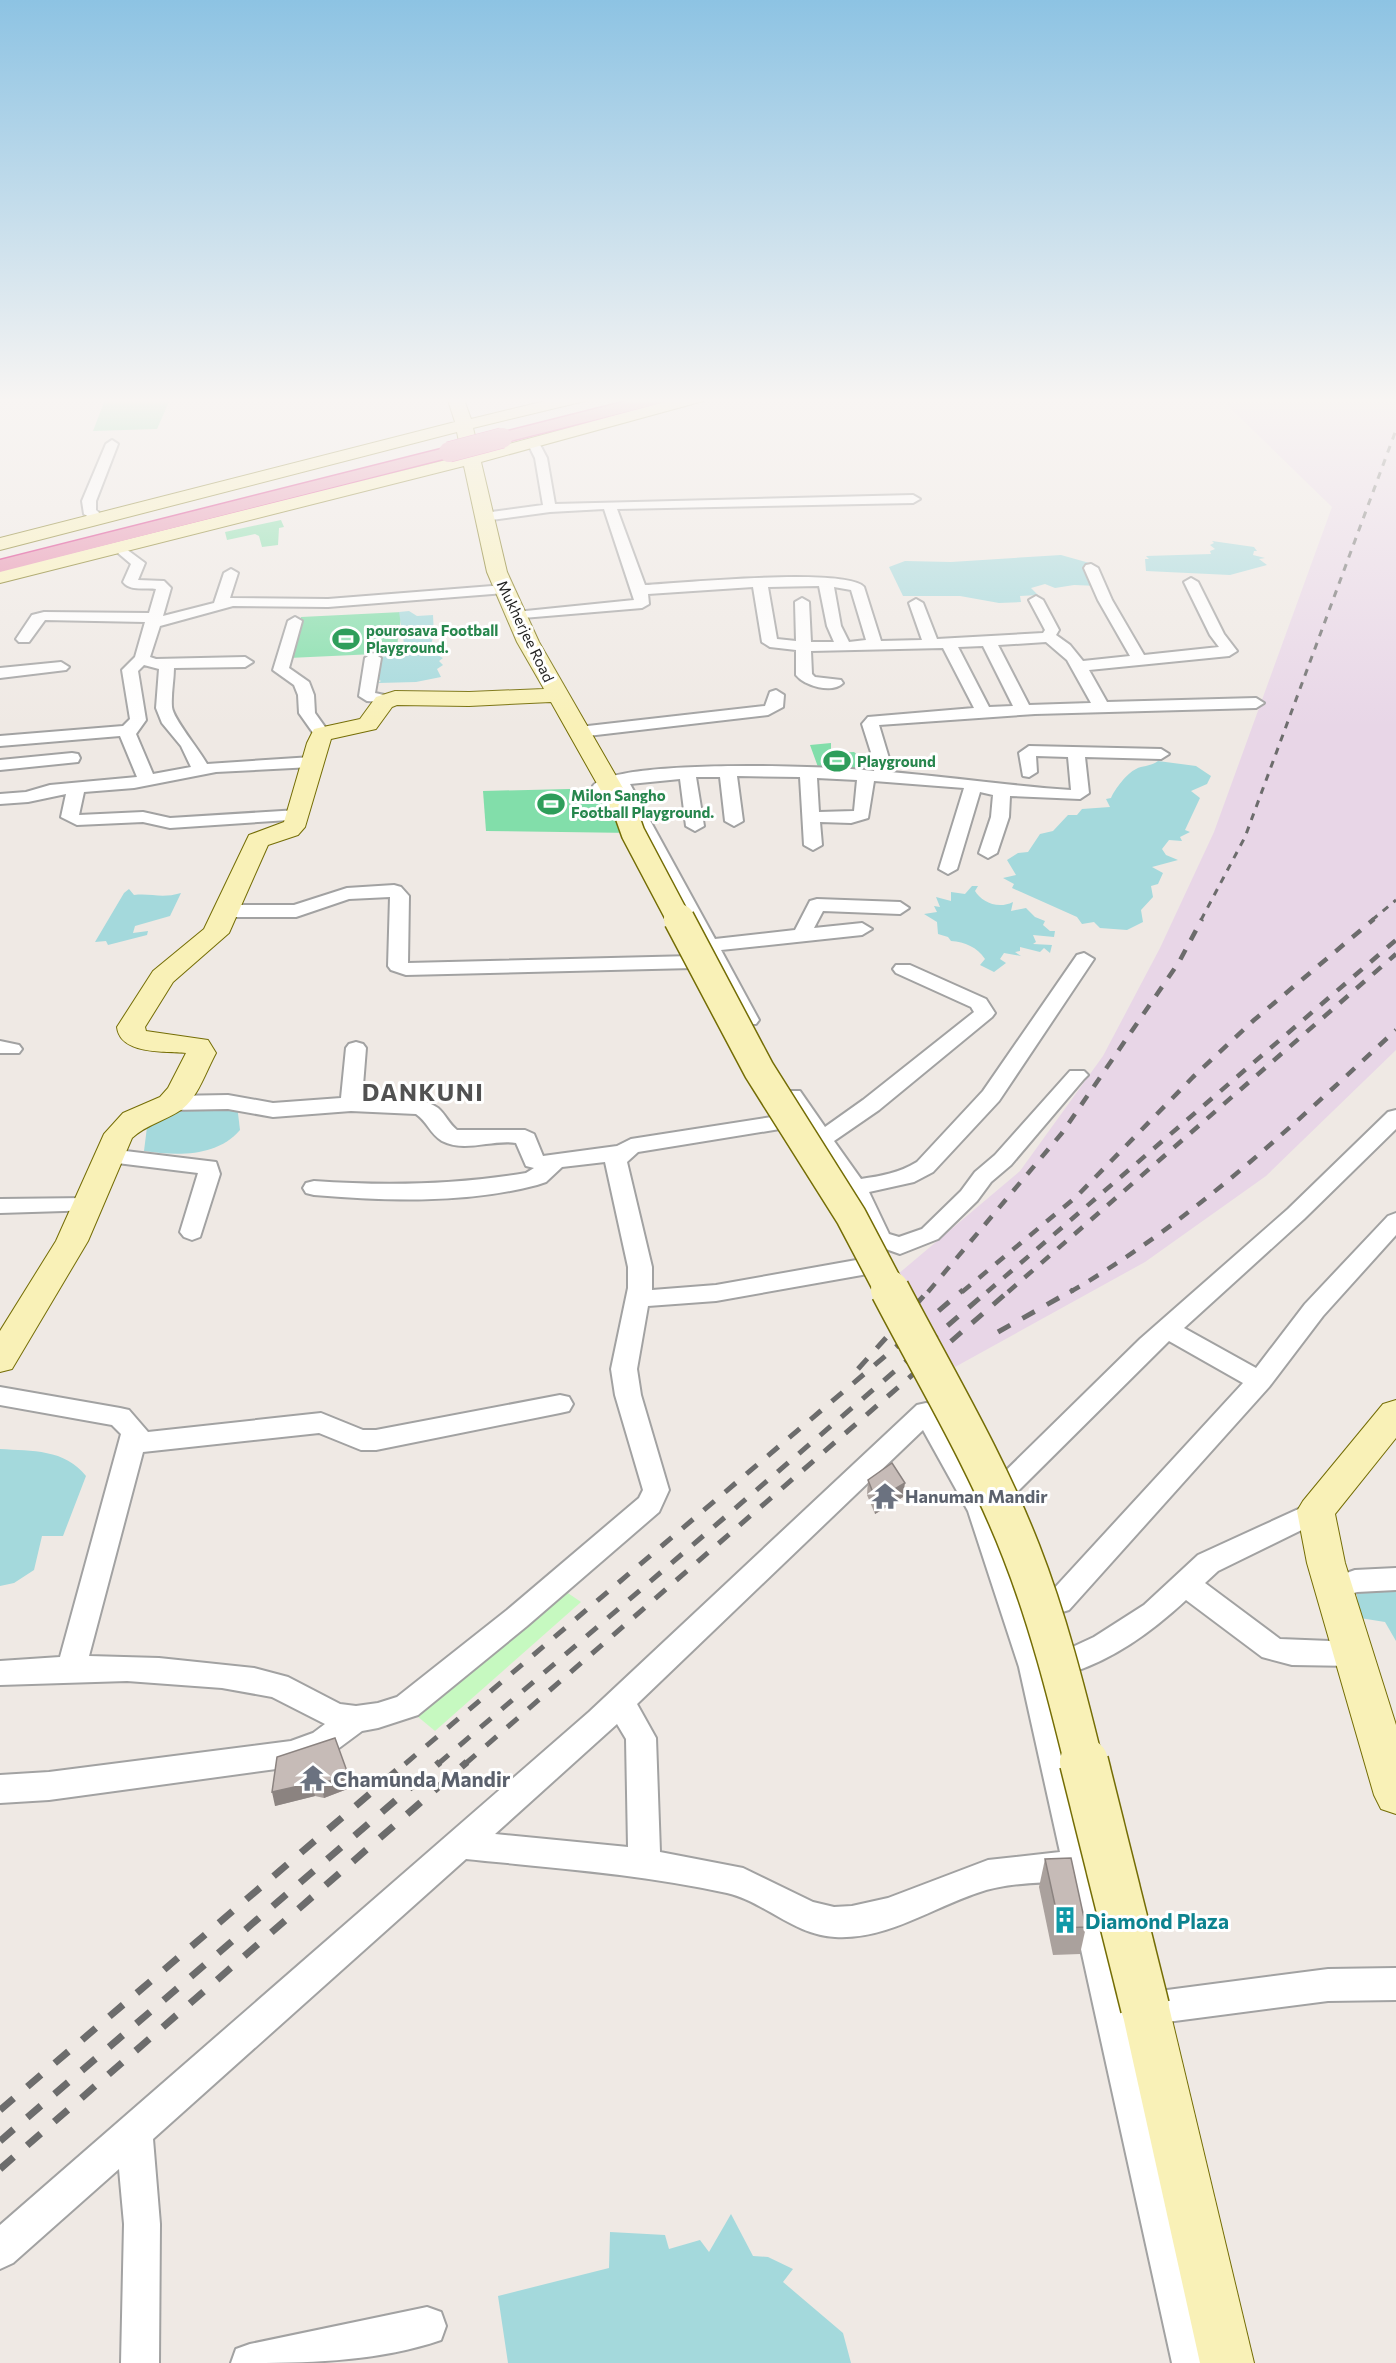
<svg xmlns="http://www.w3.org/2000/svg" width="1396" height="2363" font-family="Commissioner,sans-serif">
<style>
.industrial{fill:#e8d6e7}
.park{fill:#c6f9c0}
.pitch{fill:#82deaa}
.water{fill:#a4d9dc}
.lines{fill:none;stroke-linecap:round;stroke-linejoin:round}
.street-casing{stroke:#a2a2a2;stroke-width:4}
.secondary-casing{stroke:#746d05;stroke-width:2}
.highway-casing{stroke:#d82581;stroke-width:3}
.street{fill:#fff;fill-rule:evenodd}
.secondary{fill:#f9f1b7;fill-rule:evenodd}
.highway{fill:#e68bac;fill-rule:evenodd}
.rail-far3{stroke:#6c6c6c;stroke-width:3;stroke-dasharray:7 7;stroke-linecap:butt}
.rail-far2{stroke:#6c6c6c;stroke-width:4.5;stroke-dasharray:11 11;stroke-linecap:butt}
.rail-far1{stroke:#6c6c6c;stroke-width:5;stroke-dasharray:14 14;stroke-linecap:butt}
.rail{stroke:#6c6c6c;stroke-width:7;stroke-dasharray:18 18;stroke-linecap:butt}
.secondary-bridge-far3-casing{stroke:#746d05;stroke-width:26;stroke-linecap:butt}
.secondary-bridge-far2-casing{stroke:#746d05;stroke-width:33;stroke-linecap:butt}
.secondary-bridge-far1-casing{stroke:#746d05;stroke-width:41;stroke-linecap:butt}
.secondary-bridge-casing{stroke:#746d05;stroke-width:51;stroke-linecap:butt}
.highway-bridge-casing{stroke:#d82581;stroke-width:21;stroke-linecap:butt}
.secondary-bridge-far3{stroke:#f9f1b7;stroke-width:23}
.secondary-bridge-far2{stroke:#f9f1b7;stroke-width:30}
.secondary-bridge-far1{stroke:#f9f1b7;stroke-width:38}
.secondary-bridge{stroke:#f9f1b7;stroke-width:48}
.highway-bridge{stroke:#e68bac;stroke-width:20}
.wall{fill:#aaa19d}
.shaded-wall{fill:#8b8380}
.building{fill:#c6bbb7;stroke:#8b8380;stroke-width:1.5}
.labels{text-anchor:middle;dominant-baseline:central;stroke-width:6;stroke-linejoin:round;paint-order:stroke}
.far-leisure-label{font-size:15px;font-weight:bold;fill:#27864d;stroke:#fff;text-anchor:start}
.far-street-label{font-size:15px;fill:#1e1e1e;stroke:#fff}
.worship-label{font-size:18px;font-weight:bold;fill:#5b616d;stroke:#fff;text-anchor:start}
.near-worship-label{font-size:21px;font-weight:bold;fill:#5b616d;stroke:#fff;text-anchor:start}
.near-culture-label{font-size:21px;font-weight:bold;fill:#0d838f;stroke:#fff;text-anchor:start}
.district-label{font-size:24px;font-weight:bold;letter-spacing:1.5px;fill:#515151;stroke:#fff}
</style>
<rect width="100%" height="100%" fill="#efe9e4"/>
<!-- industrial -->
<polygon class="industrial" points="1219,397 1396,397 1396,1050 1266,1176 1145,1262 955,1367 891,1280 1020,1171 1103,1056 1160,948 1214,832 1332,507"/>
<!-- park -->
<polygon class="park" points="562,1589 581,1602 435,1731 411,1711"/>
<!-- pitch -->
<g class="pitch">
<polygon points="106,397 171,397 157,429 93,431"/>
<polygon points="281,520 284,527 279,528 278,545 262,547 259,536 255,534 227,540 225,532"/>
<polygon points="402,612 396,653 289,658 301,617"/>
<polygon points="831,743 831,753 854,752 858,755 858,770 818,767 810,745"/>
<polygon points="610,788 633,833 486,831 483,791"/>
</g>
<!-- water -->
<g class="water">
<polygon points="1212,541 1254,547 1257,551 1254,551 1253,555 1265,558 1259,559 1267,565 1230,575 1146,571 1145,559 1149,559 1146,556 1211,554 1210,551 1215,549 1210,545 1214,543"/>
<polygon points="1061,555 1093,564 1089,566 1099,586 1074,585 1055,588 1045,584 1031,588 1038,595 1020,596 1021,602 999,603 960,596 903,596 889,567 905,561 951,562"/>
<polygon points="409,611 417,616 433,615 434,635 429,650 405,650 399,612"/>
<polygon points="430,651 443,658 439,661 443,665 437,669 441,677 416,682 378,683 381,681 378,679 381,657"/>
<path d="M1158,761l38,5 15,10 -4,8 -16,7 9,7 -15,32 5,2 -10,5 2,4 -13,-1 -7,9 4,6 12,5 -26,7 11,6 -5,11 -7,2 2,11 -12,13 2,12 -16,8 -27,-2 -6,-6 -12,2 -5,-7 -65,-29 2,-4 -11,-6 13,-3 -9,-15 11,-7 10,-1 12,-18 13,-3 15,-16h9l5,-6 28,-2 -4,-8 5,-1c4,-9 16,-25 25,-29 7,-4 14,-2 22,-8z"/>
<path d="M972,886h6l-3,5c6,10 22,19 38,11l-2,9 15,-3 9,9 10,4 -2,4 7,6h5l-1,6 -21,-2 3,7 -3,2 19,1 -2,8 -6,-5 -4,4 -20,-5v4l-5,1 6,4 -17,-3 -4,6 6,4 -12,9 -14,-7 5,-6c-8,-12 -20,-17 -34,-18l-3,-4 -10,-3 -1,-12 -13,-8 13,-2 -3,-6 6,1 -4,-10 15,4v-9l14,2z"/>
<path d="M129,889l5,6c18,-2 27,4 47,-2l-11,23 -35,10 -2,7 15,-2 -1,4 -39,10 -2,-4 -11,1 29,-49z"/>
<path d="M237,1105l3,25c-23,27 -63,26 -96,21l4,-32 24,-7z"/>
<path d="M0,1449c32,2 65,0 86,27l-23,60h-21l-8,34 -20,13 -14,3z"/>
<polygon points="1396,1579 1396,1641 1385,1622 1360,1618 1356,1589"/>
<polygon points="731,2214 753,2256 768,2257 793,2269 783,2282 843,2333 851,2363 508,2363 498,2296 609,2268 610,2232 665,2235 669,2249 700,2240 709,2252"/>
</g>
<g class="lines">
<defs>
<g id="street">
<polygon points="112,440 118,444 96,501 96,510 106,519 99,523 84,514 82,501 106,444"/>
<path d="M534,440l4,1 9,17 8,46 358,-9 7,4 -7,4 -296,6 28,76c34,-2 201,-18 219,2l17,54 41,-1 -13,-37 7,-4 7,4 14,36 106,-6 2,-3 -16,-30 7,-4 7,4 16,30 -3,5 14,10 13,16 47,-5 -32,-56 -14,-32 2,-3 5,-1 7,4 14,32 32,55 75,-8 -9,-12 -26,-53 7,-4 7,4 26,52 13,17 -8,5 -140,14 18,32 149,-4 8,5 -8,5 -221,6 -156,11 12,40 -1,7c61,5 120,14 181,18l-3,-33 -32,-1 1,16 -8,5 -6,-1 -4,-23 10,-7 132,3 8,5 -8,5 -76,-2 4,36 -9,6 -70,-3 -1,21 -12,36 -9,5 -9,-5 12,-36 2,-22 -13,-3 -23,77 -9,5 -9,-5 25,-81 -90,-7 -6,37 -17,5 -31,-1 2,23 -9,5 -9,-5 -4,-68 -63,-1 6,45 -9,5 -9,-5 -5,-44h-24l8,49 -9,5 -9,-5 -6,-47 -50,5 85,155 80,-9 15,-29 7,-2 83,3 9,6 -9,6 -77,-3 -9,17 48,-5 10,6 -10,6 -141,15 38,70 -3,4h-14l-128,-238 -3,1 5,10 -9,5 -6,-1 -8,-15c20,-28 241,-20 281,-15l1,-6 -13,-41 6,-7 106,-9 -31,-60 -132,3 1,23 3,3 26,3 2,3c-11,11 -38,3 -47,-8v-25l-26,-3 -8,-5 -9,-55 -105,7 1,10 -7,4 -131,11 -2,-3 7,-4 118,-12 -30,-91 -54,3 -66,9 -7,-4 7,-4 59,-8 -8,-47 -7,-14zM819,586l8,40 7,16h-23l-2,-40 -7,-4 -7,4 1,39 -19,-2 -9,-52zM834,587l17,3 15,50 -17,2 -8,-16zM1046,642l21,18 24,43 -62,2 -31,-60zM983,646l30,60 -24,1 -31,-60zM817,778l40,2 -3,31 -35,1z"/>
<path d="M118,543l27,20 -7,17 26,1 7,7 -8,28 51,-13 10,-30 7,-4 7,4 -8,25 98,1 177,-14 7,4 -7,4 -177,14 -95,-1 -73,20 -10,31 6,2 89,-2 8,5 -8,5 -71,1c0,12 -3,26 -2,39 1,12 27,42 35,57l105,-7 8,5 -8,5 -96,5 -82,16 -50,4 -5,23 64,-3 27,6 128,-8 9,5 -3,4 -134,9 -27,-6 -66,3 -16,-8 5,-23 -38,8 -28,2v-10l26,-2 24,-7 87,-8 -17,-41 -120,10v-10l123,-10 7,-7 -8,-49 13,-13 10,-35 -100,-2 -16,22h-10l-3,-3 16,-24 12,-3 105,1 7,-24c-11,-2 -25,3 -33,-7l8,-18 -20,-17zM144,665l15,4 -3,39 6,15 19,23 10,21 -38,7 -17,-40 10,-14 -8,-49z"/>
<polygon points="295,617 302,621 289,668 309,682 314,695 315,713 330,734 322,739 316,737 299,713 298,695 294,685 273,670 288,621"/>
<polygon points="373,653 381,658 375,693 394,697 396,700 394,703 367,701 359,696 365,658"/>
<polygon points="61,662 69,667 66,670 0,678 0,668"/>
<polygon points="776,690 784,695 783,707 768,715 579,737 571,732 579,727 765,706 770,692"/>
<polygon points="72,753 78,754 80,758 78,762 0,770 0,760"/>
<polygon points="394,885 401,887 409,896 408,963 693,956 703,962 693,968 406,975 391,970 388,966 390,897 349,899 296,917 227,917 218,911 227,905 294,905 347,888"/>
<path d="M1084,953l10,6 -95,142 -66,71 -19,10 -45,10 20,42 10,3 23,-8 39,-38 14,-19 20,-17 75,-84h14l4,4 -4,4 -73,86 -20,17 -14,19 -39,38 -38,15 -28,-10 -24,-49 -14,-1 -3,-5 3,-5 6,-2 -59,-86 3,-5h16l25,36 38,-27 111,-88 -3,-5 -75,-34 -3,-4 3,-4h14l76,34 9,14 -3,4 -113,93 -45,31 27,38c20,-3 38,-6 56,-17l66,-71 94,-136z"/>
<polygon points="0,1041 19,1045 22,1049 19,1053 0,1053"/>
<path d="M356,1042l7,2 3,4 -4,50c22,1 58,-4 76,10 8,7 11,16 19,22h68l9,4 9,22 74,-10 14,-7 147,-23 8,2 3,5 -3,5 -148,24 -11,10 25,105v23l64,-5 146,-26 8,2 4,6 -4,6 -8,2 -146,26 -68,5 -11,63 4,26 28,95 -10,22 -132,114 -109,89 -40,13 -16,3 -27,20 -44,16 -242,33 -49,3v-28l49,-3 242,-31 22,-8 12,-9 -53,-27 -50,-9 -95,-7 -127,4v-24l60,-4 61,-223 -9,-9 -112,-20v-18l120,21 9,2 19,22 173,-19 42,17h13l184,-35 9,2 4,7 -4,7 -9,2 -184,37h-15l-42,-17 -176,19 -54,204 70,2 95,10 34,9 52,27 16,2 22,-3 19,-6 110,-87 132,-112 4,-8 -28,-95 -4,-26 17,-81v-21l-23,-105 -43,5 -16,15 -9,3c-72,19 -150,16 -223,10l-8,-2 -3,-5 3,-5 8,-2c71,5 141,4 212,-8l8,-5 -8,-2 -10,-23c-23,-4 -51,10 -74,-2 -12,-7 -15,-20 -26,-27l-65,-3 -78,6 -45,-8 -57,1 -8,-2 -3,-5 3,-5 8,-2 57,-1 45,8 68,-5 5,-50 3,-4z"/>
<path d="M1396,1110v19l-92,90 -120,109 72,40 49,-64 83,-88 8,-3v22l-73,81 -54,71 -200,223 -10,3 -10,-3 -4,-8 4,-8 194,-211 -74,-42 -174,173 54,153 161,696h-38l-106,-482c-30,2 -61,2 -89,12 -47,16 -91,47 -142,44 -41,-2 -70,-35 -108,-44 -86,-19 -174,-25 -261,-34l-313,280 7,85 -1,139h-38l3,-139 -5,-55 -106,94 -13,6v-44l589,-513 328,-307 9,-2 9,2 49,87 156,-153 148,-130 100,-97zM923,1430l45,81 51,156 41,185 -72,8 -100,38 -36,8 -18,1 -21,-5 -70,-34 -83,-16 -4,-114 -19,-34zM617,1724l9,15 2,108 -133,-13z"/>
<polygon points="109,1149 216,1162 220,1174 200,1237 192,1240 184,1237 180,1232 198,1173 101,1161 98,1156 101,1151"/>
<polygon points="88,1198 96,1200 99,1205 96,1210 0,1213 0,1199"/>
<path d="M1316,1501l10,3 4,7 -4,7 -108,53 -13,12 75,56 75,3 10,4 5,8 -5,8 -10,4 -63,-1 -30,-8 -76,-57c-31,29 -69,57 -110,71l-10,-3 -5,-9 5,-9 28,-13 50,-32 54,-50z"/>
<polygon points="1396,1568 1396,1590 1357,1592 1334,1600 1324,1597 1320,1589 1324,1581 1355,1570"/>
<polygon points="1396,1968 1396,2000 1328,2001 1167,2022 1155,2018 1150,2006 1155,1994 1167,1990 1328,1969"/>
<path d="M427,2307l14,5 5,14 -5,14c-67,23 -140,23 -210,23l5,-14 14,-5z"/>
</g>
<g id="secondary">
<path d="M447,397h16l8,22 91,-22h29l-2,3 -116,28 6,24 204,-55h26l-2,3 -226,62 26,110 32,70 100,174 -3,5 -9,2 -9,-2 -67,-119 -82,4 -72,-1 -5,2 -16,22 -45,10 -26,88 -7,8 -30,10 -39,88 -56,49 -28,45 1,4 62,9 8,13c-10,18 -18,45 -35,57 -16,11 -34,14 -49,28l-44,103 -76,128 -12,3v-41l56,-90 48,-107 19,-21 37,-16 8,-9 18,-35c-21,-2 -66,2 -69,-26l36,-56 51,-42 45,-94 35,-13 23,-79 7,-14 46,-10 16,-22 19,-6 74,1 75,-3 -27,-47 -30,-70 -23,-106 -464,117v-12l462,-115 -5,-24 -457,118v-12l455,-116z"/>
<polygon points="1396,1400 1396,1438 1335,1514 1345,1563 1396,1725 1396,1814 1381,1809 1374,1795 1307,1563 1297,1511 1303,1501 1383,1404"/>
<polygon points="1145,1984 1162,1991 1169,2007 1254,2363 1200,2363 1121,2007 1128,1991"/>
</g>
<g id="highway">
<polygon points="643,397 672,397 669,401 502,443 493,438 496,434"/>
<polygon points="449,447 458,452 455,456 0,572 0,560"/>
</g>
</defs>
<!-- street casing -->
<use href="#street" class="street-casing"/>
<!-- secondary casing -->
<use href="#secondary" class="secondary-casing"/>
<!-- highway casing -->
<use href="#highway" class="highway-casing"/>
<!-- street -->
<use href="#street" class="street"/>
<!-- secondary -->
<use href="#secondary" class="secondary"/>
<!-- highway -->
<use href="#highway" class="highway"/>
<!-- rail-far3 -->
<g class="rail-far3">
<polyline points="1201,920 1245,837 1396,430"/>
<polyline points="1372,920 1396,900"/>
</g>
<!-- rail-far2 -->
<g class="rail-far2">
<polyline points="928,1292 1062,1133 1179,962 1202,919"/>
<polyline points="962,1292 1076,1197 1193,1077 1254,1020 1374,919"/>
<polyline points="987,1292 1396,940"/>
<polyline points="1008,1292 1396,954"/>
<path d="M1070,1292c122,-70 223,-167 326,-262"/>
</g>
<!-- rail-far1 -->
<g class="rail-far1">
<polyline points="998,1332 1073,1290"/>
<polyline points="858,1369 929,1290"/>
<polyline points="405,1764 963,1290"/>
<polyline points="438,1764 989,1290"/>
<polyline points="465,1764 1010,1290"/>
</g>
<!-- rail -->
<g class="rail">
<polyline points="0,2110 407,1762"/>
<polyline points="0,2141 440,1762"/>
<polyline points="0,2169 467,1762"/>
</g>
<defs>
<polyline id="secondary-bridge-far3" points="627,816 633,833 679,920"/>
<polyline id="secondary-bridge-far2" points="679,919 759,1070 851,1216 891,1292"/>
<path id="secondary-bridge-far1" d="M890,1290c45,86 96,171 131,261 27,69 45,140 63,213"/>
<polyline id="secondary-bridge" points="1084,1762 1145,2007"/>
<polyline id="highway-bridge" points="449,452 502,438"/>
</defs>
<!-- secondary-bridge-far3 casing -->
<use href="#secondary-bridge-far3" class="secondary-bridge-far3-casing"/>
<!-- secondary-bridge-far2 casing -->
<use href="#secondary-bridge-far2" class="secondary-bridge-far2-casing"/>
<!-- secondary-bridge-far1 casing -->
<use href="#secondary-bridge-far1" class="secondary-bridge-far1-casing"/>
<!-- secondary-bridge casing -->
<use href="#secondary-bridge" class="secondary-bridge-casing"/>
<!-- highway-bridge casing -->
<use href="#highway-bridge" class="highway-bridge-casing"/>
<!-- secondary-bridge-far3 -->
<use href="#secondary-bridge-far3" class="secondary-bridge-far3"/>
<!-- secondary-bridge-far2 -->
<use href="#secondary-bridge-far2" class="secondary-bridge-far2"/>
<!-- secondary-bridge-far1 -->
<use href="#secondary-bridge-far1" class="secondary-bridge-far1"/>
<!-- secondary-bridge -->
<use href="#secondary-bridge" class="secondary-bridge"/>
<!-- highway-bridge -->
<use href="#highway-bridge" class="highway-bridge"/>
</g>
<!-- wall -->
<g class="wall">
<polygon points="868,1480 903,1497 875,1514 867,1495"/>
<polygon points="277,1757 348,1774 350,1788 324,1798 315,1796 275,1806"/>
<polygon points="1045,1859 1086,1927 1080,1954 1053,1955 1039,1887"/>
</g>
<!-- shaded-wall -->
<g class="shaded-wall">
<polygon points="905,1483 903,1497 875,1514 876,1500"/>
<polygon points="348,1774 350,1788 324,1798 321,1784"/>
<polygon points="312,1783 315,1796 275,1806 272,1792"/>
</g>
<!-- building -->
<g class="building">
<polygon points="892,1463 905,1483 876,1500 868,1480"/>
<polygon points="335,1738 348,1774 321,1784 312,1783 272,1792 277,1757"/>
<polygon points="1071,1858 1086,1927 1060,1928 1045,1859"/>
</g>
<!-- sky -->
<linearGradient id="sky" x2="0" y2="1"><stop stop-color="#8dc3e3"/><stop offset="0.55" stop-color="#f8f5f3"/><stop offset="1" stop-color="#f8f5f3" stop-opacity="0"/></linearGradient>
<rect width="1396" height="728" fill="url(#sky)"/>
<!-- icons -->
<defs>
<symbol id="stadium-bare" viewBox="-9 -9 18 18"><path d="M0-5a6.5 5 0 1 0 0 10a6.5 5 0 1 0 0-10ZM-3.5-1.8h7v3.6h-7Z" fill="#2e9e5b" stroke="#fff" stroke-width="2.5" paint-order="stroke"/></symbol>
<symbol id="temple-bare" viewBox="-9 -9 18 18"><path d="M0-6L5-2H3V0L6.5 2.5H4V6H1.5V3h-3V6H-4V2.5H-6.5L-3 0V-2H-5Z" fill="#6b7280" stroke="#fff" stroke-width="2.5" paint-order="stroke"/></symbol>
<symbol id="building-bare" viewBox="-9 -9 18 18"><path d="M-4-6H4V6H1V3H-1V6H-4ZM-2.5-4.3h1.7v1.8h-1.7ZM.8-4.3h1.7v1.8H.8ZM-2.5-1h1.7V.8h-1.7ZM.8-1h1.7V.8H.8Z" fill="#0f9aa8" stroke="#fff" stroke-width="2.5" paint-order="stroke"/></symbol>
</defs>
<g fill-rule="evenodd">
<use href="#stadium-bare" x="327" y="620" width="38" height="38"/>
<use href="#stadium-bare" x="818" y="742" width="38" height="38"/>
<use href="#stadium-bare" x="532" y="785" width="38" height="38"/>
<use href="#temple-bare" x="866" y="1477" width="38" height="38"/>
<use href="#temple-bare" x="294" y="1759" width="38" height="38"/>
<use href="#building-bare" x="1046" y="1901" width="38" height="38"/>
</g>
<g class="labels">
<!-- far-leisure labels -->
<g class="far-leisure-label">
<text x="366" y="630">pourosava Football<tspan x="366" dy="17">Playground.</tspan></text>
<text x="857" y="761">Playground</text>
<text x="571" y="795">Milon Sangho<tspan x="571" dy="17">Football Playground.</tspan></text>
</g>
<!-- far-street labels -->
<g class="far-street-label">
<text transform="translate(526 631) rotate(64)">Mukherjee Road</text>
</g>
<!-- worship labels -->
<g class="worship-label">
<text x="905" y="1496">Hanuman Mandir</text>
</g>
<!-- near-worship labels -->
<g class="near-worship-label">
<text x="333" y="1778">Chamunda Mandir</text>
</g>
<!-- near-culture labels -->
<g class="near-culture-label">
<text x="1085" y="1920">Diamond Plaza</text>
</g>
<!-- district labels -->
<g class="district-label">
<text x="423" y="1091">DANKUNI</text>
</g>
</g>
</svg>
